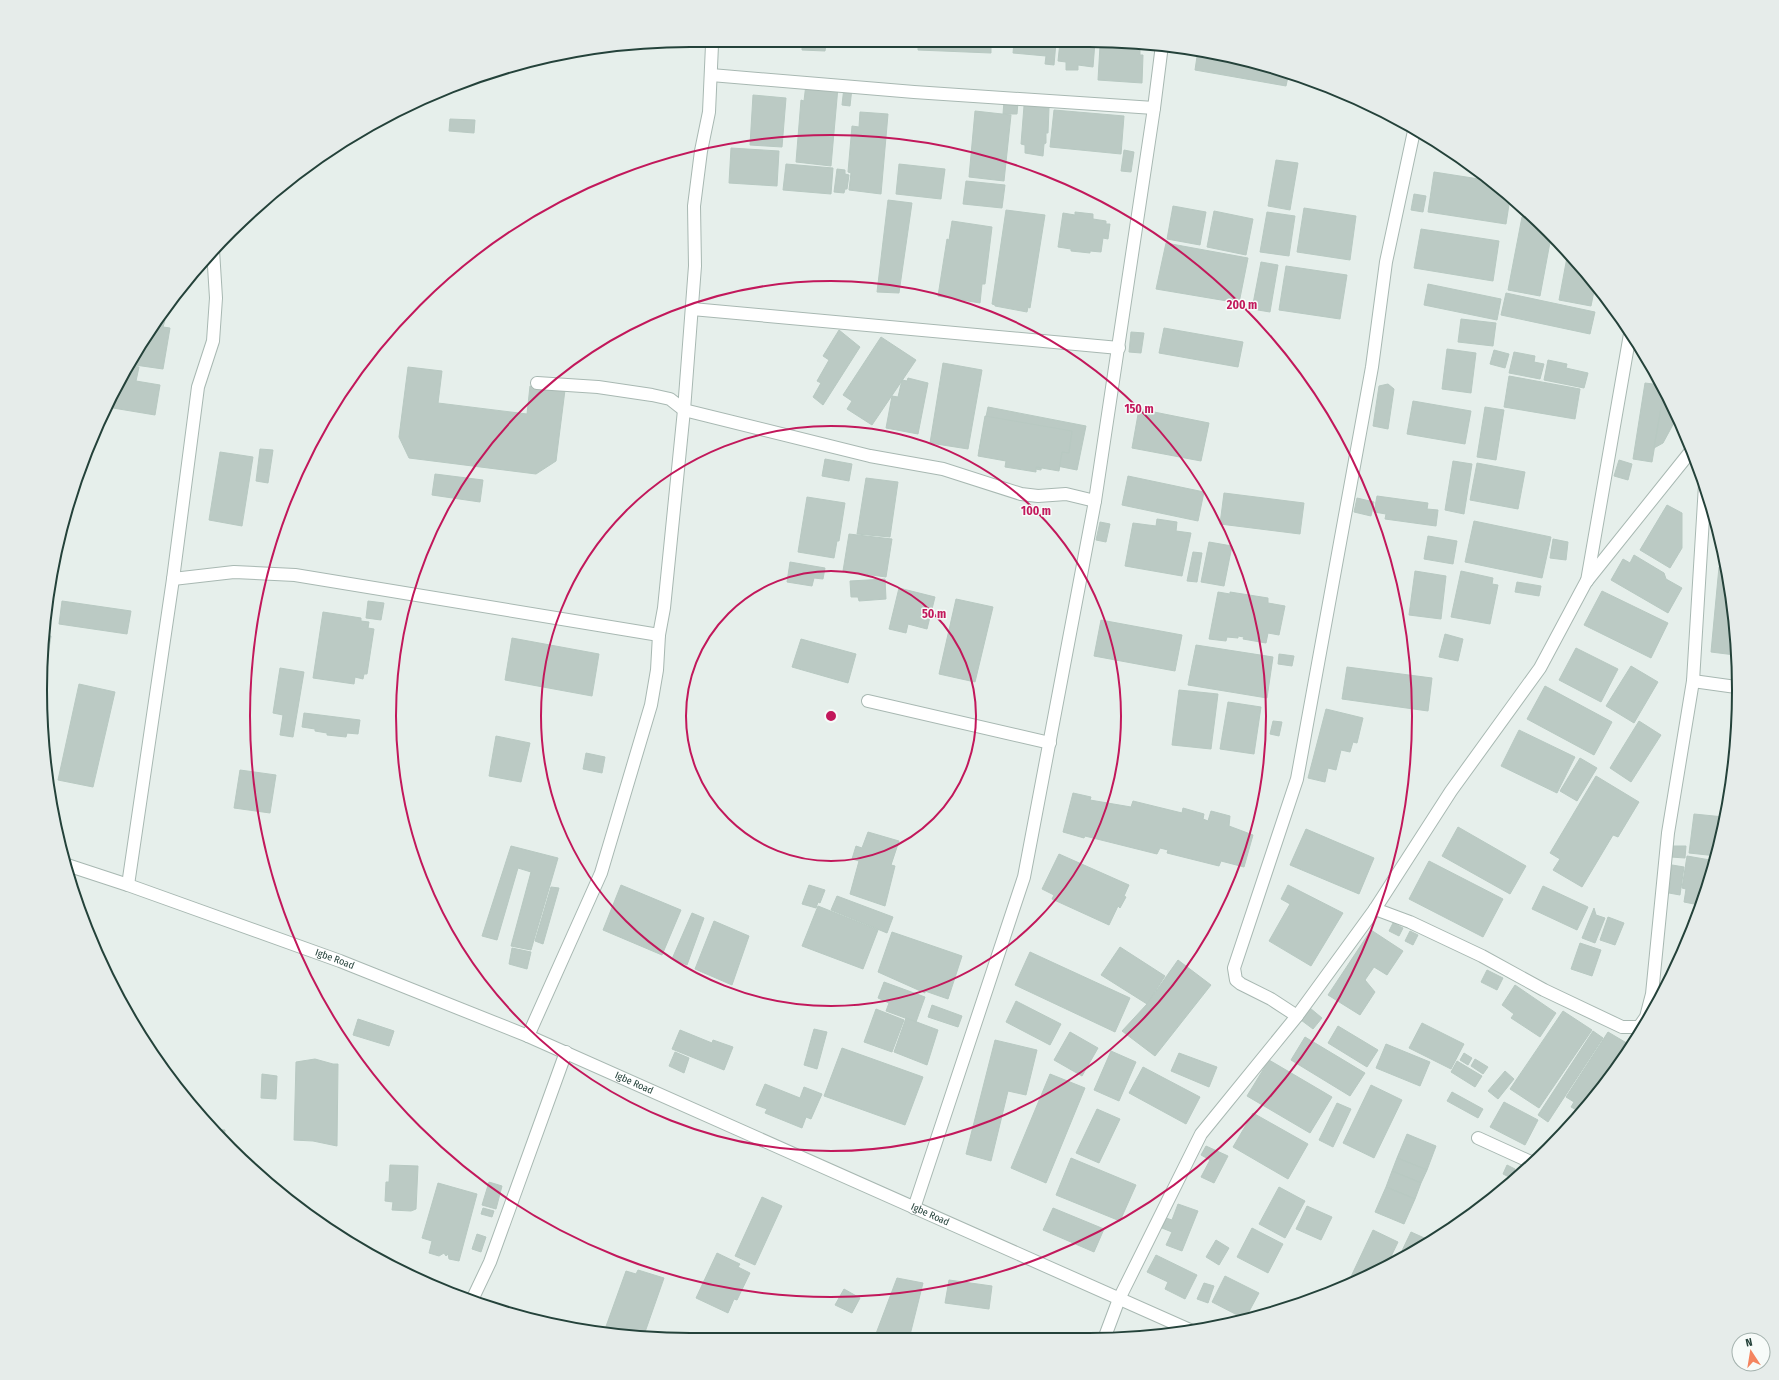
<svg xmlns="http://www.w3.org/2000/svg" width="1779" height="1380" font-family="'Fira Sans Condensed',sans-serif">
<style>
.building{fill:#bbcac4;stroke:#b8c9c2}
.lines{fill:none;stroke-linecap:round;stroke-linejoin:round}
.minor-casing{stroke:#a8b8b2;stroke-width:14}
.minor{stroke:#fff;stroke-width:12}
.ring{fill:none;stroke:#c2185b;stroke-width:2}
.labels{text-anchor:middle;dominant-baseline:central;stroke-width:3;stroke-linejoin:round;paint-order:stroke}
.street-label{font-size:10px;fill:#24423a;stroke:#f7fbf9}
.rim{fill:none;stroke:#24423a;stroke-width:2}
.centre{fill:#c2185b;stroke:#f7fbf9;stroke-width:2}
.ring-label{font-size:12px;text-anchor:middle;font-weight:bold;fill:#c2185b;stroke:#f7fbf9;stroke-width:3;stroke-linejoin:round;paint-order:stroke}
</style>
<rect width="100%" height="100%" fill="#e6efeb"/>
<!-- building -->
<g class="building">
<polygon points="1014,42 1056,42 1054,65 1045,64 1046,56 1013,53"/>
<polygon points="1060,42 1095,42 1093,67 1078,65 1078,70 1066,70 1066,62 1058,61"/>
<polygon points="918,43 991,43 991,53 918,50"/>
<polygon points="802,44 826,44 825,51 802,50"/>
<polygon points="1100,46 1140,48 1140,55 1143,55 1142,83 1098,80"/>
<polygon points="1198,50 1216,52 1289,72 1286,86 1195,70"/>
<polygon points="806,84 838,87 831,166 796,162 801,100 804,101"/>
<polygon points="844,87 852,88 850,106 842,105"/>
<polygon points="753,95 786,98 782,147 750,145"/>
<polygon points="1004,101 1018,102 1017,114 1003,114"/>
<polygon points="1024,106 1049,108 1048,133 1046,133 1046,143 1044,144 1043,156 1025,153 1025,145 1021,144"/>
<polygon points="1054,110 1124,116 1121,154 1050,147"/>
<polygon points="975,111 1011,115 1004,181 969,177"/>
<polygon points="860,112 888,114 881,194 849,190 851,173 848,172 852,126 859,127"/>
<polygon points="450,119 475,120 474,133 449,131"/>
<polygon points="731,148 779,151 777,186 729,183"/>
<polygon points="1124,150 1134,152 1131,172 1121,171"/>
<polygon points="1276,160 1298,163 1290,210 1268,206"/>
<polygon points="786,164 833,168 831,194 783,190"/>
<polygon points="899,164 945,169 941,199 896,194"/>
<polygon points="837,169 845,170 845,174 849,175 847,189 845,189 844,193 834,192"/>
<polygon points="1434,172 1492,181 1510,198 1506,224 1428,212"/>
<polygon points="966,181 1005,185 1002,208 963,204"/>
<polygon points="1414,194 1426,196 1423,212 1411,210"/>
<polygon points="888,200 912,203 899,293 877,292"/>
<polygon points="1173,206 1206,212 1200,245 1167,239"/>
<polygon points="1304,208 1356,216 1350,260 1297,252"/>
<polygon points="1006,210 1045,215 1030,308 1028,307 1027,312 995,306 995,305 992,304"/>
<polygon points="1214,211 1253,219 1246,255 1207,247"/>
<polygon points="1075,212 1093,214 1093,219 1106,221 1106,224 1110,224 1108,239 1103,238 1101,252 1090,251 1090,253 1071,251 1071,249 1058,247 1063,213 1075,215"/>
<polygon points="1267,212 1295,216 1289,256 1260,252"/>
<polygon points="1522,217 1533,219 1551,237 1540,296 1508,290"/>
<polygon points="952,221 992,227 985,284 982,284 980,303 938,296 947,239 949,240"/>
<polygon points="1421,229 1499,241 1493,281 1414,268"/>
<polygon points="1166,243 1248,258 1239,303 1156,289"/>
<polygon points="1568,252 1578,261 1595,286 1591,306 1559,300"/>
<polygon points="1261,262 1278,265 1270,312 1252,309"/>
<polygon points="1286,266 1347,275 1340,319 1279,310"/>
<polygon points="1428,284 1501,299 1497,320 1424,305"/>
<polygon points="1506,293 1595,312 1590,334 1501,315"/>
<polygon points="158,319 165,320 163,327 170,328 163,369 128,364"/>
<polygon points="1461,319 1496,323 1493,346 1458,342"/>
<polygon points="1164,328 1243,342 1238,367 1159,353"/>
<polygon points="839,330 860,347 823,405 813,397 821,383 817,381 829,360 823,356"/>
<polygon points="1131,332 1144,333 1141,353 1129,352"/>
<polygon points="881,337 916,360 872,425 847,409 852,401 843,395"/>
<polygon points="1447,349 1476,353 1471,393 1442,389"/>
<polygon points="1494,350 1509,354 1505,368 1490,364"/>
<polygon points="1514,352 1535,356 1534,362 1544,364 1540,379 1509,373"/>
<polygon points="1548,360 1567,364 1566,368 1588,373 1584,388 1544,380"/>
<polygon points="943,363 982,370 968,449 930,443"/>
<polygon points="127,365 139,367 136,381 160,385 155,415 107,407"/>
<polygon points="408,367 442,371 438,403 527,414 530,386 565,390 556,461 536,474 409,458 399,437"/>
<polygon points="1509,376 1580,389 1575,419 1504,407"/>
<polygon points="908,378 928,383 918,434 886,428 892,396 898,397 902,380 907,381"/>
<polygon points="1645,383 1661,385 1664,391 1652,462 1633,459"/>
<polygon points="1388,384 1394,389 1388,429 1373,426 1379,386"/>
<polygon points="1664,391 1676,419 1663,443 1654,448"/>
<polygon points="1413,401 1471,411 1465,444 1407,434"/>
<polygon points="988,407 1086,426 1077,470 1042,463 1041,470 1008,464 1010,457 979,451"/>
<polygon points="1485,407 1504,410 1496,460 1477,457"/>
<polygon points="1139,409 1209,423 1201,461 1132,448"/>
<polygon points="985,416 1072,431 1069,453 1062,452 1059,471 1036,467 1036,472 1005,467 1006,461 978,456"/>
<polygon points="260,449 273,450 268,483 256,481"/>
<polygon points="220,452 253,457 242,526 209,520"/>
<polygon points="825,459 852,464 849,481 822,476"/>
<polygon points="1619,460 1632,464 1628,480 1614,476"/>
<polygon points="1453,461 1472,464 1464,514 1445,510"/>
<polygon points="1477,463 1525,472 1518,509 1470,500"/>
<polygon points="435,474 483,480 480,502 432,495"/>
<polygon points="1128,476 1204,492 1198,521 1122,505"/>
<polygon points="866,478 898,482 890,537 857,534"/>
<polygon points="1224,493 1304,503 1300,534 1220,524"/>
<polygon points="1377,496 1428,503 1427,509 1438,510 1436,526 1385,519 1386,514 1374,512"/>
<polygon points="807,497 845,503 839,541 837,541 834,558 798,552"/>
<polygon points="1357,498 1374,502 1371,516 1354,512"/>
<polygon points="1667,505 1682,513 1682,548 1670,568 1640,550"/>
<polygon points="1713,518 1715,527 1711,527"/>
<polygon points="1157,519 1177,522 1176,531 1191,533 1182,576 1125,566 1133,523 1156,526"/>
<polygon points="1474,521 1551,537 1542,578 1465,562"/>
<polygon points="1100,522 1110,524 1106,542 1096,540"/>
<polygon points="849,534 892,539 886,577 843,571"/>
<polygon points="1428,536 1457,541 1453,564 1424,559"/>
<polygon points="1553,539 1568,542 1566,560 1550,558"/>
<polygon points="1209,542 1232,546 1224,586 1201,582"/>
<polygon points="1193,552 1202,553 1197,582 1187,581"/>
<polygon points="1634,555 1664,573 1666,579 1682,588 1668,613 1611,580 1623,559 1630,563"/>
<polygon points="790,562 825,568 823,579 814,578 812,586 787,582"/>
<polygon points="1719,567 1725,567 1733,605 1735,655 1711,652"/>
<polygon points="1415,571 1446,576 1441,619 1409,615"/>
<polygon points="1461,571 1493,578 1492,584 1498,585 1490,624 1451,617"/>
<polygon points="885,579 886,599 859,601 858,597 851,597 850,581"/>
<polygon points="1517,582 1541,586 1539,596 1515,592"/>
<polygon points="899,588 935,597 927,629 908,624 906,633 889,629"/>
<polygon points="1602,591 1668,623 1651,658 1584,625"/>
<polygon points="1218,592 1230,594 1230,592 1268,598 1268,603 1285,606 1279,635 1268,633 1266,643 1243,639 1244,637 1238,636 1238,638 1227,637 1226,641 1209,639"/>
<polygon points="956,599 993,607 975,682 939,674"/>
<polygon points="62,601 131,611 127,634 59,624"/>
<polygon points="368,601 384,603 381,620 366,618"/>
<polygon points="46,604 49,604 45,629 44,629"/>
<polygon points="323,612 361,618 361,621 369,622 368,628 374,629 367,674 364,674 363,679 355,677 354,684 313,678"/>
<polygon points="1101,620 1182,635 1175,671 1094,656"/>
<polygon points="1445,634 1463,639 1458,661 1439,657"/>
<polygon points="44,635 51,636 46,668 41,667"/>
<polygon points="512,638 599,654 592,696 505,680"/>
<polygon points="801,639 856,654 848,683 792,667"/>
<polygon points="1196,645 1273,657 1267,698 1188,685"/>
<polygon points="1576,648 1618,669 1601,702 1559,680"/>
<polygon points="1279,654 1294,656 1292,666 1278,664"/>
<polygon points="1631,666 1658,682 1634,723 1606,706"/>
<polygon points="1347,667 1432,678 1428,711 1342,699"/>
<polygon points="280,668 304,672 293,737 280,735 283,715 273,713"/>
<polygon points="79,684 115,692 93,787 58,780"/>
<polygon points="1545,686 1612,722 1594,755 1527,719"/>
<polygon points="1179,690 1218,694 1211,749 1172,745"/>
<polygon points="1228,702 1261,707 1254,754 1220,749"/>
<polygon points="1326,709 1363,718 1357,743 1353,742 1350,752 1341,750 1336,770 1328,768 1325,782 1308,778"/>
<polygon points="304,713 360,720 358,734 347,733 346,737 327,735 327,733 315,731 315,729 302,727"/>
<polygon points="1735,719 1737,720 1738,732 1735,746 1732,745"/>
<polygon points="1273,721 1282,722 1279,736 1270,734"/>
<polygon points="1639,721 1661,735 1631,782 1610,768"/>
<polygon points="1519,730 1575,757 1557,793 1501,766"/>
<polygon points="496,736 530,743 521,782 489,776"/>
<polygon points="586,753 605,757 602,773 583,769"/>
<polygon points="1580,758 1597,768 1577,801 1560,791"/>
<polygon points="240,770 276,775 270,813 234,808"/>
<polygon points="1596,776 1639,802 1618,837 1613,835 1582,887 1553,870 1560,859 1550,853"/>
<polygon points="1073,793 1091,797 1090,800 1131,807 1133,801 1182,813 1183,808 1204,814 1203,819 1208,821 1211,811 1230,816 1229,826 1253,835 1244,867 1221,861 1219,866 1167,853 1168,850 1160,848 1157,854 1085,836 1084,838 1063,832"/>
<polygon points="1694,814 1724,817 1717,856 1689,853"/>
<polygon points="1458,827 1526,866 1510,894 1442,856"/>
<polygon points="1306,829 1374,858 1359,894 1290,865"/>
<polygon points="868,832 899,841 891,865 895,866 885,906 850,894 859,861 852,859 856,846 862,848"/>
<polygon points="511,846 558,858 531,950 511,946 531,872 518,868 497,940 482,936"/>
<polygon points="1672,846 1686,846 1685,858 1671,857"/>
<polygon points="1059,854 1129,885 1124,896 1126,897 1120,908 1118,906 1109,925 1052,899 1054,895 1042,889"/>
<polygon points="1687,856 1716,861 1699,905 1684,902 1686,889 1682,888"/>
<polygon points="1429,861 1503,899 1483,937 1409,899"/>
<polygon points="1672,865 1684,867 1680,895 1669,893"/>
<polygon points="621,885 681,910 662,955 603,930"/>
<polygon points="809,885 825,890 820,903 818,902 816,908 802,904"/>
<polygon points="1288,885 1343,913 1311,966 1269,941 1290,904 1281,899"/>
<polygon points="1543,886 1588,907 1577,930 1532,909"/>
<polygon points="551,887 559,888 543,944 535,941"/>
<polygon points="837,896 893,917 887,933 831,910"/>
<polygon points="818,906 878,930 863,969 802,946"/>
<polygon points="1594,908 1596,915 1605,918 1595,943 1582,938"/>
<polygon points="692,913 704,918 687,965 672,959"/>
<polygon points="1608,917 1624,923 1615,945 1600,940"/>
<polygon points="714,921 749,936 732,985 695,969"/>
<polygon points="1393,923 1403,928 1399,936 1389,931"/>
<polygon points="1371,930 1403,951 1387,975 1374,967 1365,980 1375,992 1360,1015 1328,995"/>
<polygon points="1410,931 1418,935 1413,945 1405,941"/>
<polygon points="892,932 962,956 948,999 925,991 925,993 878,972"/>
<polygon points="1580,943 1601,950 1592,976 1571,969"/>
<polygon points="1120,947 1165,976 1147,1004 1101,975"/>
<polygon points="512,948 531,952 527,969 509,964"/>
<polygon points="1030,952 1130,998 1115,1032 1015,985"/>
<polygon points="1178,960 1211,985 1155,1056 1122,1031 1147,1004"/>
<polygon points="1487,970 1503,978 1497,990 1481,982"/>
<polygon points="884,982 925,997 916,1022 886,1011 889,1003 878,998"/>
<polygon points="1515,985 1556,1013 1540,1037 1511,1018 1514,1014 1502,1005"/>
<polygon points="1016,1001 1061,1024 1050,1045 1006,1022"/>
<polygon points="932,1005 962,1016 958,1027 928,1017"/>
<polygon points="1310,1008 1322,1018 1313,1029 1301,1020"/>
<polygon points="876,1009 904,1020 892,1052 864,1042"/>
<polygon points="1563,1011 1592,1030 1539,1108 1510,1089"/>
<polygon points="906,1018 938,1030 927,1065 894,1052"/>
<polygon points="358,1019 394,1031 389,1046 353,1035"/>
<polygon points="1422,1023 1464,1044 1451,1069 1409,1048"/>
<polygon points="1338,1026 1378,1050 1367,1067 1328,1043"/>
<polygon points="814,1029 827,1032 817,1069 804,1065"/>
<polygon points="680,1030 712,1043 713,1040 733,1047 724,1070 672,1049"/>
<polygon points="1593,1031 1603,1038 1548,1122 1538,1115"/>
<polygon points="1070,1032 1098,1048 1082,1076 1054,1060"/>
<polygon points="1608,1032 1630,1045 1600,1090 1580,1112 1571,1107 1574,1102 1566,1097"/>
<polygon points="1305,1037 1365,1073 1350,1096 1291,1060"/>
<polygon points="995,1040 1037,1050 1026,1095 1008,1091 991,1161 966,1154"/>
<polygon points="1386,1044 1430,1062 1420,1086 1376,1068"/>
<polygon points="842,1048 923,1077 905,1125 824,1096"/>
<polygon points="1111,1051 1136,1062 1119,1101 1094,1090"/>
<polygon points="675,1052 689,1058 684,1073 669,1066"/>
<polygon points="1179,1053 1217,1067 1209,1087 1171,1071"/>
<polygon points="1464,1053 1472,1058 1468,1065 1460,1060"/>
<polygon points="315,1059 333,1064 338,1064 337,1146 313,1141 294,1140 296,1062"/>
<polygon points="1475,1059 1488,1067 1483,1074 1471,1066"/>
<polygon points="1269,1060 1332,1097 1310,1133 1247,1096"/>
<polygon points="1457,1061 1482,1076 1475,1087 1451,1072"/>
<polygon points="1143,1067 1200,1097 1186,1124 1129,1093"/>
<polygon points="1505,1071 1514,1079 1498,1099 1488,1091"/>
<polygon points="262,1074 277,1076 276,1099 261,1098"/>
<polygon points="1050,1074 1085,1088 1046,1183 1011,1168"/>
<polygon points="765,1084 800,1098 804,1087 822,1094 811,1119 806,1117 802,1128 765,1113 767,1109 756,1105"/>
<polygon points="1371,1085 1402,1100 1374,1158 1343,1143"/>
<polygon points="1452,1092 1483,1109 1478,1118 1447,1101"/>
<polygon points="1504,1102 1538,1120 1525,1145 1490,1127"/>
<polygon points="1337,1103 1351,1109 1333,1147 1319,1140"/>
<polygon points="1097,1109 1120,1119 1099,1163 1076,1153"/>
<polygon points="1253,1113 1308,1144 1288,1179 1233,1147"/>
<polygon points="211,1129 225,1130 224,1141"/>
<polygon points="1407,1134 1436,1146 1427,1170 1397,1158"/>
<polygon points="1206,1146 1228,1156 1214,1183 1201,1177 1210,1160 1201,1155"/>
<polygon points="1071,1158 1136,1185 1120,1221 1056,1195"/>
<polygon points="1397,1158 1427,1170 1421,1183 1392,1171"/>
<polygon points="390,1165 418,1166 416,1209 411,1211 392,1210 393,1202 385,1201 386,1182 389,1182"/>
<polygon points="1507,1165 1515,1169 1511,1178 1503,1174"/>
<polygon points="1392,1171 1421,1183 1415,1199 1386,1187"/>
<polygon points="489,1182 502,1186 496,1209 482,1205"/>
<polygon points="438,1183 477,1194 459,1261 449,1259 448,1254 446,1256 444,1253 439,1256 429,1253 432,1241 422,1238"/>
<polygon points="1279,1187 1305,1201 1285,1238 1259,1224"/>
<polygon points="1386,1187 1415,1199 1404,1224 1375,1212"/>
<polygon points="762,1197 782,1206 755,1265 735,1256"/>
<polygon points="1178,1204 1198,1211 1182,1251 1166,1245 1172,1232 1162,1228 1166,1218 1172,1220"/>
<polygon points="1307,1206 1332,1217 1321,1240 1296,1229"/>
<polygon points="483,1208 494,1211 492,1217 481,1214"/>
<polygon points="1053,1208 1104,1229 1094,1252 1043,1230"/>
<polygon points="1252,1228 1283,1244 1268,1273 1237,1257"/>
<polygon points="1373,1230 1398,1242 1387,1265 1348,1283"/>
<polygon points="1411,1232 1431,1241 1414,1253 1397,1261"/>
<polygon points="477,1234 486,1237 481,1252 472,1249"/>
<polygon points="1216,1240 1229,1248 1219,1265 1206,1257"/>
<polygon points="717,1253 740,1264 738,1267 750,1273 737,1300 734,1299 728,1313 696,1298"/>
<polygon points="1156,1255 1197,1275 1185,1299 1165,1289 1168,1282 1147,1272"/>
<polygon points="638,1270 664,1278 644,1335 604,1332 626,1271 636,1274"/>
<polygon points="1225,1276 1259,1293 1245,1319 1212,1302"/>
<polygon points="897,1278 923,1283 909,1339 874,1339"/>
<polygon points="949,1280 992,1286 989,1309 945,1303"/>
<polygon points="1204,1283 1214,1286 1208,1303 1197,1299"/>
<polygon points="844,1289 860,1298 852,1313 835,1305"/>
<polygon points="662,1334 672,1338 661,1337"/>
</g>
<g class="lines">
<defs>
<g id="minor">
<polyline points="711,75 914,92 1154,108"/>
<polyline points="692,309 1119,348"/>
<polyline points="537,383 598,387 652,395 670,399 684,410 870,456 943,469 1021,494 1038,496 1066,494 1095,501"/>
<polyline points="173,579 234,572 295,575 659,635"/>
<polyline points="1587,581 1630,334"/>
<polyline points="1693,681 1736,687"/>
<polyline points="868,701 1050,743"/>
<path id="s1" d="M64,864l64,21 212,76 188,75 664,295"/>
<polyline points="128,885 173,579 198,387 213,341 216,298 213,250"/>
<polyline points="1375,909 1410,922 1482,956 1544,990 1622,1027 1639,1027 1646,1017 1652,994 1668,833 1693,681 1705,485"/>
<polyline points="1297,1016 1271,999 1241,984 1236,980 1234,968 1297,779 1372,367 1386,262 1414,131"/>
<polyline points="528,1036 601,873 651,705 657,670 659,635 664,608 684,410 695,266 694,206 701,151 709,112 712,45"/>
<polyline points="1478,1138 1533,1163"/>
<polyline points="914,1208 1024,877 1095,501 1154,108 1162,45"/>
<polyline points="472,1300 490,1262 566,1052"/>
<polyline points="1104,1339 1119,1299 1201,1134 1297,1016 1375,909 1451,791 1540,668 1586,582 1691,451"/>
</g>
</defs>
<!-- minor casing -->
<use href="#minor" class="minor-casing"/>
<!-- minor -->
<use href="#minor" class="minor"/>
</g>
<!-- distance rings -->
<g class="ring">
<circle cx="831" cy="716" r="145"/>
<circle cx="831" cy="716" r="290"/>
<circle cx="831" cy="716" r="435"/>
<circle cx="831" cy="716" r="581"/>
</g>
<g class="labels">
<!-- street labels -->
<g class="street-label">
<text stroke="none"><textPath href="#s1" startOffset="287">Igbe Road</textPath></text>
<text stroke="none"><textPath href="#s1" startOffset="611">Igbe Road</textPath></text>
<text stroke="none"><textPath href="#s1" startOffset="935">Igbe Road</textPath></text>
</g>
</g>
<!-- crop -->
<path d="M0 0H1779V1380H0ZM690 47H1089A643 643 0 0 1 1732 690V690A643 643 0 0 1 1089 1333H690A643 643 0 0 1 47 690V690A643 643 0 0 1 690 47Z" fill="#e6ecea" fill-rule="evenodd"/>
<path class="rim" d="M690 47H1089A643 643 0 0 1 1732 690V690A643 643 0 0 1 1089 1333H690A643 643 0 0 1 47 690V690A643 643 0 0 1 690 47Z"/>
<circle cx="831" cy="716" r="6" class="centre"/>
<g class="ring-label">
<text x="1242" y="309">200 m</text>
<text x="1139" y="413">150 m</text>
<text x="1036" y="515">100 m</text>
<text x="934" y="618">50 m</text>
</g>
<!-- north arrow -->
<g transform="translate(1751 1352) rotate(348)"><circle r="19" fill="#f7fbf9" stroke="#a3b1ad"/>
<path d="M0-3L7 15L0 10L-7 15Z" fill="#f4845f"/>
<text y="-6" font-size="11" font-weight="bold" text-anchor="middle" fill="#24423a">N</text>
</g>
</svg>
